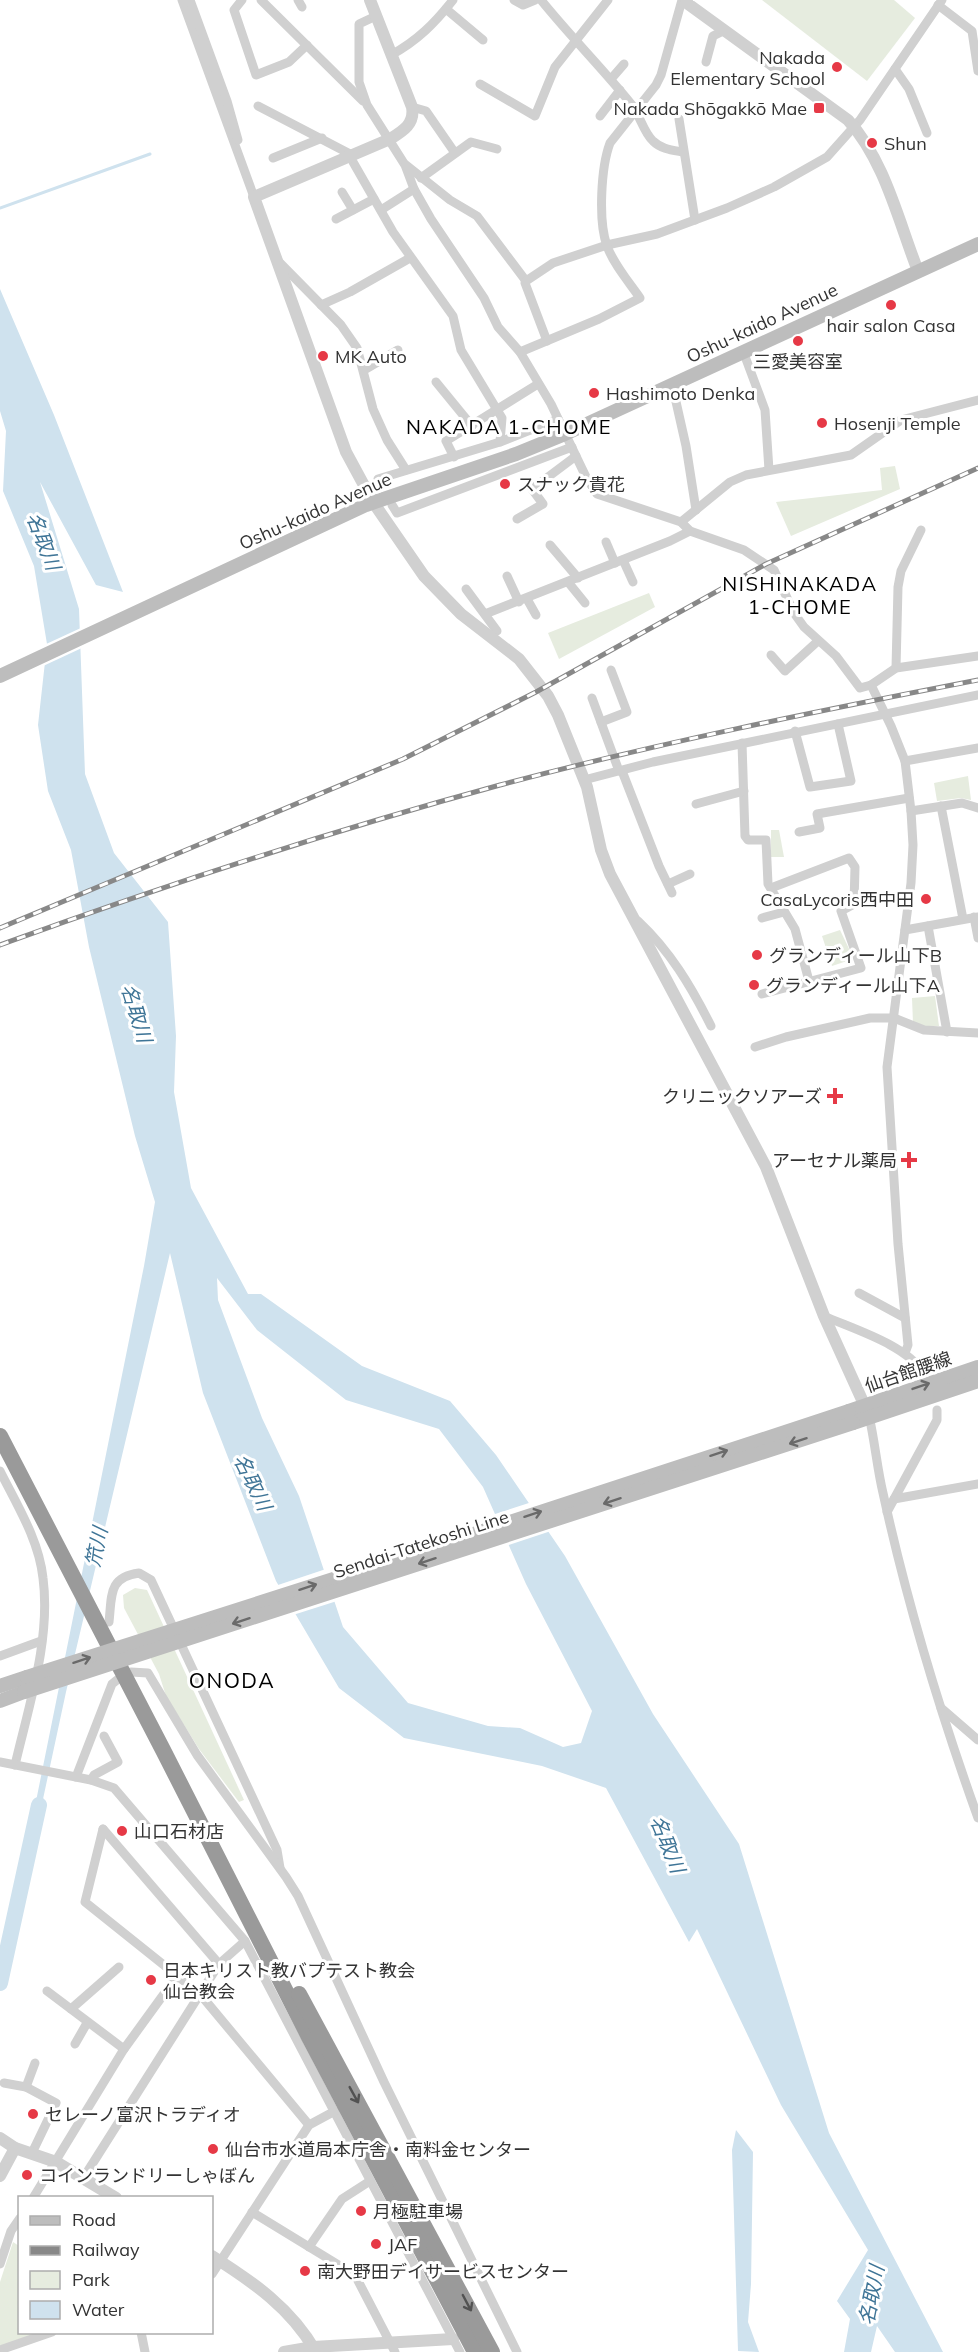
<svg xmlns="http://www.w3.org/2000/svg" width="978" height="2352" font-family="Mulish,'Noto Sans JP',sans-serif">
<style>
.green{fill:#e6ecdf}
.water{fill:#cfe2ee;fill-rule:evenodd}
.pier{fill:#fff}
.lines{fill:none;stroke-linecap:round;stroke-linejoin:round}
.stream{stroke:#cfe2ee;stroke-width:3}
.river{stroke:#cfe2ee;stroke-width:16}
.minor{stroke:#d0d0d0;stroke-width:9}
.tertiary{stroke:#d0d0d0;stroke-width:12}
.secondary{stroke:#bdbdbd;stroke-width:14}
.motorway{stroke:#9a9a9a;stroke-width:16}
.rail-casing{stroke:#888;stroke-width:5}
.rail{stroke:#fff;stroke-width:3;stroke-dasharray:9;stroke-linecap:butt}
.secondary-bridge{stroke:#bdbdbd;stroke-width:14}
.oneway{stroke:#6a6a6a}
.oneway2{stroke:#525252}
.poi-dot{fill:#e63946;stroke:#fff;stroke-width:2}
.labels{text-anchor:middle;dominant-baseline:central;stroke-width:6;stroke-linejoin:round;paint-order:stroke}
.poi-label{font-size:18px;fill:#333;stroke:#fff;text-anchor:start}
.street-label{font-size:18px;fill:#333;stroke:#fff}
.neighbourhood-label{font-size:20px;letter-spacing:1.5px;fill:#000;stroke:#fff}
.water-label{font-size:20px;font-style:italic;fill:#3f7597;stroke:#fff}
.quarter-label{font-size:21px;letter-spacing:1.5px;fill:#000;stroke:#fff}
</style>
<rect width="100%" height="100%" fill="#fff"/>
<!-- green -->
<g class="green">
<polygon points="762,0 894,0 915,18 867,81"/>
<polygon points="895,466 900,489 791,536 776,502 882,490 880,468"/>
<polygon points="649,593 655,607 559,659 548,633"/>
<polygon points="968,776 971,800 961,798 937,801 934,783"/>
<polygon points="771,830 779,830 784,857 771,857"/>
<polygon points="840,930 852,955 850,960 832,966 822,936"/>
<polygon points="935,996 939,1026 925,1027 913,1023 912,998"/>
<polygon points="135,1588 147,1590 244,1800 239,1802 199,1749 166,1696 159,1674 124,1608 123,1595"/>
<polygon points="13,2242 19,2246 20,2332 39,2333 0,2346 0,2282"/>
</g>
<!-- water -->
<g class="water">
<path d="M0,289l54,126 69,177 -27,-7 -56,-103 39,127 6,165 29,79 54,69 8,114 -2,56 17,96 57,106h13l101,72 88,35 46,54 69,101 88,158 86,130 90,289 114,219h-48l-18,-26 -6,26h-27l6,-33 -13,-18 31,-51 -87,-145 -84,-176 -8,13 -83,-154 -64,-22 -138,-28 -65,-50 -63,-107 -73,-188 -33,-140 -104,439 -29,135 -6,-1 113,-560 11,-64 -20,-66 -46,-189 -18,-97 -23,-59 -10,-66 9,-81 -13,-78 -31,-75 3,-60 -6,-20zM217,1278l40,52 89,70 93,29 44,58 43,97 66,127 -11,32 -18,4 -43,-19 -32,-2 -80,-23 -65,-76 -44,-131 -37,-78 -44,-118z"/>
<polygon points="736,2130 753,2152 751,2284 748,2322 759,2352 738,2351 732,2150"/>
</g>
<!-- pier -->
<g class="pier">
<polygon points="83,627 84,647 41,667 44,645"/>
<polygon points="532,1502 551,1531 506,1546 492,1515"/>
<polygon points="326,1569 337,1601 293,1615 275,1586"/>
</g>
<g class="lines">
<!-- stream -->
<polyline class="stream" points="0,208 150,154"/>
<!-- river -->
<polyline class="river" points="0,1983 39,1805"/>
<!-- minor -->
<g class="minor">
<polyline points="182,0 254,197"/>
<polyline points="190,0 227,101 238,140"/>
<polyline points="242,0 234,10 256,75 289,62 307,45"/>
<polyline points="261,0 363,101"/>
<polyline points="298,0 302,7"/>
<polyline points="514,0 523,5 535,0"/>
<path d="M541,0c29,36 62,69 91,105 8,11 12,28 21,36 8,8 19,9 30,11"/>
<polyline points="938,5 972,31 978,71"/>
<polyline points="446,9 483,40"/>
<polyline points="376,16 359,24 359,82 367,105 405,165 414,189 431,219 484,298 498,327 520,352 551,404 586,477 597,494 681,522 690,531 744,550 774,570 794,613 804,627 836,656 860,688 871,685 891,726 905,761 911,811 913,845 911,883 887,1067 898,1244 908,1345 905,1353"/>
<path d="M391,55c26,-14 44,-32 62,-55"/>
<polyline points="706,62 713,36 723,31"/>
<polyline points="895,69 909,89 927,133"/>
<polyline points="611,79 624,64"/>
<polyline points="480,84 535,116 555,67 608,0"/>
<polyline points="258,106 352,155"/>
<polyline points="412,107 426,111 455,153"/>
<polyline points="600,116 620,90"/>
<polyline points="679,119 695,220"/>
<polyline points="273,158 322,138"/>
<polyline points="353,162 393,232 453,316 461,350 502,418 500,442"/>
<polyline points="406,165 450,200 477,216 526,281"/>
<polyline points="421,178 471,142 497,149"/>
<polyline points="342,192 353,210"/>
<polyline points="381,210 414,189"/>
<polyline points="336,219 374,199"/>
<polyline points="279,262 341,325 357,348 373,409 387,440 406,470"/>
<polyline points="321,305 350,292 410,258"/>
<polyline points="547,341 525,283 526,281 553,263 607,245 657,234 727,208 774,187 827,157 860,120 942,0"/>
<polyline points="743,351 765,410 769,470"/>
<path d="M520,352l79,-33 41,-21c-11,-16 -26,-33 -33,-52 -9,-25 -6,-79 3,-103l46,-58 5,-10 21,-75"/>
<polyline points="364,370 398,350"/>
<polyline points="436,382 472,426"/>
<polyline points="672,384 686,446 696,510"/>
<polyline points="454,457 446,441 538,384"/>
<polyline points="382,485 378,479 500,442 558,419"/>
<polyline points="392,505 397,513 572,447"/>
<polyline points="517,519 543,504 532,489 576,456"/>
<polyline points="681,522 730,482 746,475 851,455 901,420 978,400"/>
<polyline points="606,542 615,563"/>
<polyline points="550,545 578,578"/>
<polyline points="623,560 633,582"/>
<polyline points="507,576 519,602"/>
<polyline points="568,582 585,603"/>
<polyline points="466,589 497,631"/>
<polyline points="527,599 536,615"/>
<polyline points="485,614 670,541 690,531"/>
<polyline points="771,655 785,671 818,641"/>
<polyline points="896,668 898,587 901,571 921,530"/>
<polyline points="871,685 896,668 978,656"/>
<polyline points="592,698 619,771"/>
<polyline points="601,722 627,712 611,670"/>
<polyline points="795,731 810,787 851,781 838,724"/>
<polyline points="742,743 745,836 748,840 766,840 768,884 795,929 809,981"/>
<polyline points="905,761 978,748"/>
<polyline points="622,771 659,866 672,893"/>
<polyline points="584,780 653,762 978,695"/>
<polyline points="696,804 744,791"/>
<polyline points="941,806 963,919"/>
<polyline points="911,811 962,803 978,808"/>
<polyline points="799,832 820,828 817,814 909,798"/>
<polyline points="668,884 690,874"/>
<polyline points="974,917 978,938"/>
<polyline points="762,918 784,912"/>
<path d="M638,921c32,30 53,65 73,105"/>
<polyline points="928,926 947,1032"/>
<polyline points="905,930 978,917"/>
<polyline points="762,994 861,968 841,911 854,904 855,867 849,858 771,888"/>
<polyline points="755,1047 786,1037 870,1018 894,1018 924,1030 978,1033"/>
<polyline points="859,1293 905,1318"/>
<path d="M824,1316c29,13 83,29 99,57"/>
<path d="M869,1416c6,26 8,52 14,77 24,110 57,219 95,325"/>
<path d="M0,1471c17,34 39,69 43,107 8,61 -14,127 -28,187"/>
<polyline points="894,1499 978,1484"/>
<polyline points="887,1512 937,1420 937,1410"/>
<path d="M109,1622c3,-26 -1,-45 30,-49l12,7 126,270 3,18"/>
<polyline points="0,1656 41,1641"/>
<polyline points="131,1672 148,1673 197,1755 286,1877 298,1896 384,2082 517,2352"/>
<polyline points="941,1708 978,1740"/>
<polyline points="0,1762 91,1780 114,1788 245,1941 460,2352"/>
<polyline points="76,1777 112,1684 117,1680"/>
<polyline points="91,1780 94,1775 118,1762 104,1736"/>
<polyline points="103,1829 85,1902 200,1994 309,2125"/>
<polyline points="103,1829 219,1964"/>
<polyline points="47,1991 124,2049"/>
<polyline points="71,2009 119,1967"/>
<polyline points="75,2044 87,2023"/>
<polyline points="4,2083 26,2087 56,2103 32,2153"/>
<polyline points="26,2087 35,2063"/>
<polyline points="84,2177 219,1964 245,1941"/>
<polyline points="33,2198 124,2049 177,1976"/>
<polyline points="252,2212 355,2275 395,2352"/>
<polyline points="309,2247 342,2199 370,2181"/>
<polyline points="0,2264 11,2231 20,2218"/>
<polyline points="212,2274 309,2125 335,2111"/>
<polyline points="141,2332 145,2352"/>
<polyline points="0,2350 52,2332"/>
</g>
<!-- tertiary -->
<g class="tertiary">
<path d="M370,0l42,107c3,17 -9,24 -22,32l-136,58 92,255 27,50 51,74 37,38 58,45 29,37 10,19 29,72 14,63 9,24 156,293 58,149 44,97"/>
<path d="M686,0l2,4 160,116c37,41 50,100 70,151"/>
<polyline points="0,2138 15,2148 56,2162 116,2198"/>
<polyline points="0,2176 15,2148"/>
<path d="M212,2256c41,26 79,52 104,96"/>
<polyline points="284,2352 313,2347 453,2339"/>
</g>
<!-- secondary -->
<g class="secondary">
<polyline points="0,676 366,505 516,454 565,434 978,244"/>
<polyline points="849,1411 978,1367"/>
<polyline points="853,1423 978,1381"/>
<polyline points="0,1686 27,1677"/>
<polyline points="0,1701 24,1692"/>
</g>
<!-- motorway -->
<g class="motorway">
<polyline points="0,1436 163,1750 309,2037 475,2352"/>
<polyline points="299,1994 492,2352"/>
</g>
<defs>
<g id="rail">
<polyline points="0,928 403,759 536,692 766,564 978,468"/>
<path d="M0,945c165,-60 331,-114 500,-160 158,-42 318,-74 478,-105"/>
</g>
</defs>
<!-- rail casing -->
<use href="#rail" class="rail-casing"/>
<!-- rail -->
<use href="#rail" class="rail"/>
<!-- secondary-bridge -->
<g class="secondary-bridge">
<polyline points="27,1677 437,1546 849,1411"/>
<polyline points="24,1692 853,1423"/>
</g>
</g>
<!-- one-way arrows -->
<defs><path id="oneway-shaft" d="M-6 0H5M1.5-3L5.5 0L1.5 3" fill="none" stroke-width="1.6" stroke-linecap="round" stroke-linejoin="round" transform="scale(1.5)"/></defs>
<g class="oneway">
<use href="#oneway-shaft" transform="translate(921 1386) rotate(-19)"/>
<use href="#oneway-shaft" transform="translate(798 1441) rotate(162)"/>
<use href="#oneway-shaft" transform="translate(719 1453) rotate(-18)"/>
<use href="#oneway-shaft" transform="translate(612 1501) rotate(162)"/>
<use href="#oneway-shaft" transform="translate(533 1514) rotate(-18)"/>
<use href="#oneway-shaft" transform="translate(427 1561) rotate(162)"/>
<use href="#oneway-shaft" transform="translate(308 1587) rotate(-18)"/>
<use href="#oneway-shaft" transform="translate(241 1621) rotate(162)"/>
<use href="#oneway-shaft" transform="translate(82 1660) rotate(-18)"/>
</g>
<g class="oneway2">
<use href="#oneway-shaft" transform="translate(354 2095) rotate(61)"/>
<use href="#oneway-shaft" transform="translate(467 2303) rotate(62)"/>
</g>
<!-- markers -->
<g class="poi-dot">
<circle cx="837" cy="67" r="6"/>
<rect x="813" y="102" width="12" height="12" rx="3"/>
<circle cx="872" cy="143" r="6"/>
<circle cx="891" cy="305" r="6"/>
<circle cx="798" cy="341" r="6"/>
<circle cx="323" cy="356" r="6"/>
<circle cx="594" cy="393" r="6"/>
<circle cx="822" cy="423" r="6"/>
<circle cx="505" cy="484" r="6"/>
<circle cx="926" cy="899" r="6"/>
<circle cx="757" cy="955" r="6"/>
<circle cx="754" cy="985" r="6"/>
<path d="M832 1087h6v6h6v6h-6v6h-6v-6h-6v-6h6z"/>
<path d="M906 1151h6v6h6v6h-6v6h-6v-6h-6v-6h6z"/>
<circle cx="122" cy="1831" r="6"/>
<circle cx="151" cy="1980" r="6"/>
<circle cx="33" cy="2114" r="6"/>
<circle cx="213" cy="2149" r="6"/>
<circle cx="27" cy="2175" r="6"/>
<circle cx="361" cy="2211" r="6"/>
<circle cx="376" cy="2244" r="6"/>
<circle cx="305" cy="2271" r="6"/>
</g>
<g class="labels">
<!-- poi labels -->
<g class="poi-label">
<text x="825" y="57" text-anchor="end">Nakada<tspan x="825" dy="21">Elementary School</tspan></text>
<text x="807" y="108" text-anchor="end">Nakada Shōgakkō Mae</text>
<text x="884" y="143">Shun</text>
<text x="891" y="325" text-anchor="middle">hair salon Casa</text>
<text x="335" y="356">MK Auto</text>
<text x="798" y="361" text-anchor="middle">三愛美容室</text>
<text x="606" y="393">Hashimoto Denka</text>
<text x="834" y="423">Hosenji Temple</text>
<text x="517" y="484">スナック貴花</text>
<text x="914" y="899" text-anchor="end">CasaLycoris西中田</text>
<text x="769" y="955">グランディール山下B</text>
<text x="766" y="985">グランディール山下A</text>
<text x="822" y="1096" text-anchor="end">クリニックソアーズ</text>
<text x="897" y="1160" text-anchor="end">アーセナル薬局</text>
<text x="134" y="1831">山口石材店</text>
<text x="163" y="1970">日本キリスト教バプテスト教会<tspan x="163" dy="21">仙台教会</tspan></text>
<text x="45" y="2114">セレーノ富沢トラディオ</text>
<text x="225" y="2149">仙台市水道局本庁舎・南料金センター</text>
<text x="39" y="2175">コインランドリーしゃぼん</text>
<text x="373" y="2211">月極駐車場</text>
<text x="388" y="2244">JAF</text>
<text x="317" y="2271">南大野田デイサービスセンター</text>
</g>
<!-- street labels -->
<g class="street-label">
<text transform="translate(762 323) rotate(-25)">Oshu-kaido Avenue</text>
<text transform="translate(315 511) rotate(-24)">Oshu-kaido Avenue</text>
<text transform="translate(908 1372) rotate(-19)">仙台館腰線</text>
<text transform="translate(421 1544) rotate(-18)">Sendai-Tatekoshi Line</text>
</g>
<!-- neighbourhood labels -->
<g class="neighbourhood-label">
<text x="509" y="426">NAKADA 1-CHOME</text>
<text x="800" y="583">NISHINAKADA<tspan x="800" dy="23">1-CHOME</tspan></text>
</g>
<!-- water labels -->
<g class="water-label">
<text transform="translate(44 541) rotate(69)">名取川</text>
<text transform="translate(137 1013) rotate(73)">名取川</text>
<text transform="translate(253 1482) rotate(64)">名取川</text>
<text transform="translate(96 1547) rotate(-78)">笊川</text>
<text transform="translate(668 1844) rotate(68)">名取川</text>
<text transform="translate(871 2295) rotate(-79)">名取川</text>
</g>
<!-- quarter labels -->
<g class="quarter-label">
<text x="232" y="1680">ONODA</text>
</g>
</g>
<!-- legend -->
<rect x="18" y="2196" width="195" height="138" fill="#ffffff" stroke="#adadad" stroke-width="1.5"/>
<rect x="30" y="2216" width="30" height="9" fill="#bdbdbd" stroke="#adadad" stroke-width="1.5"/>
<text x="72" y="2226" font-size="18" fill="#333333">Road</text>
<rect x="30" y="2246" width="30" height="9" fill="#888888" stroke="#adadad" stroke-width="1.5"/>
<text x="72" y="2256" font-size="18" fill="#333333">Railway</text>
<rect x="30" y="2271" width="30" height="18" fill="#e6ecdf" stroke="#adadad" stroke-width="1.5"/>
<text x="72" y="2286" font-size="18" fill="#333333">Park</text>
<rect x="30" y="2301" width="30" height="18" fill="#cfe2ee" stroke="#adadad" stroke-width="1.5"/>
<text x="72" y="2316" font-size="18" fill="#333333">Water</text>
</svg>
